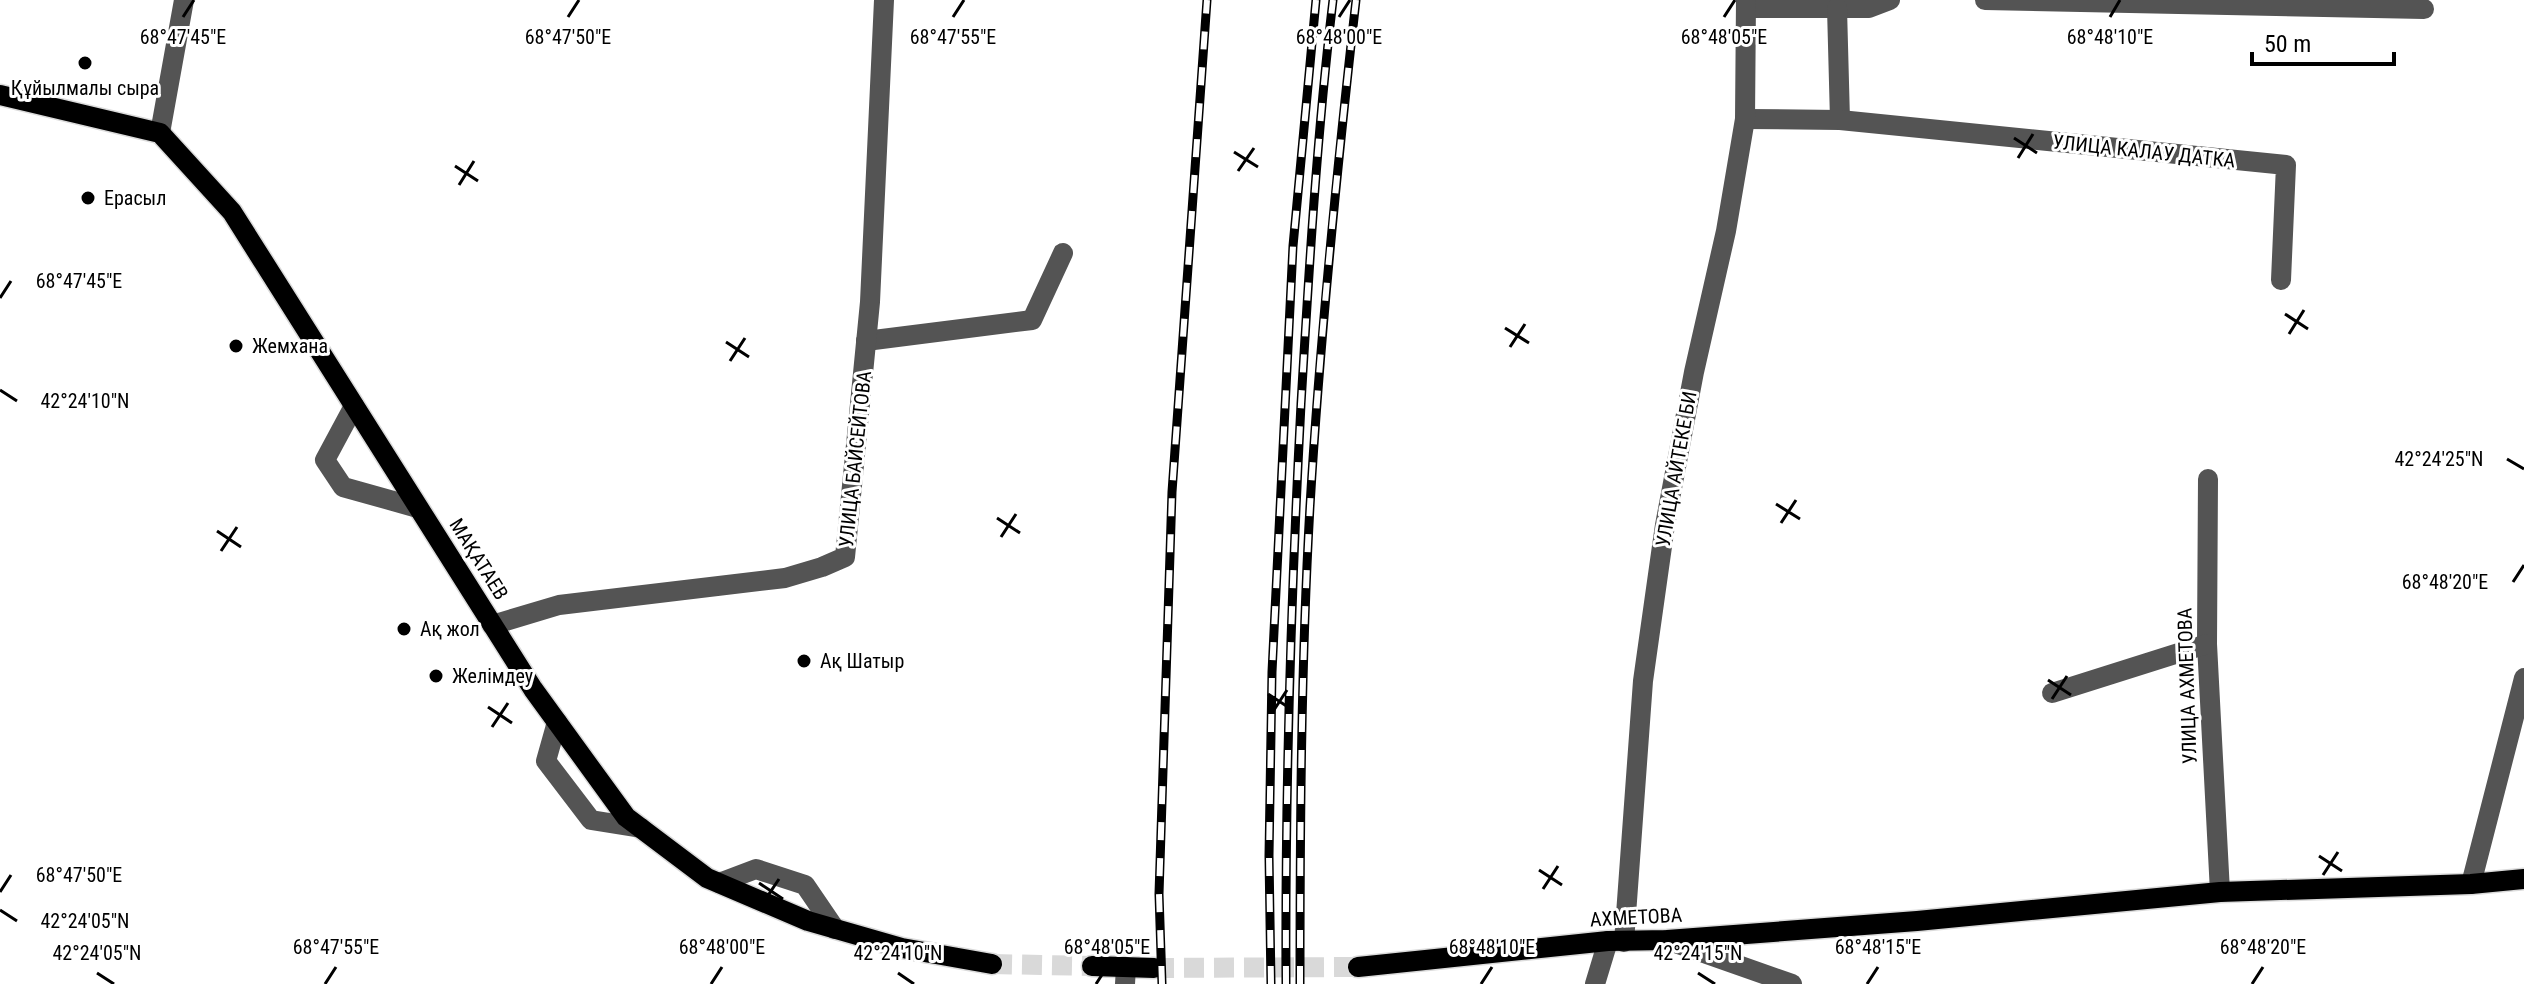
<svg xmlns="http://www.w3.org/2000/svg" width="2524" height="984" font-family="'Roboto Condensed',sans-serif">
<style>
.lines{fill:none;stroke-linecap:round;stroke-linejoin:round}
.major-tunnel{stroke:#d9d9d9;stroke-width:20;stroke-dasharray:20 10;stroke-linecap:butt}
.major-casing{stroke:#dbdbdb;stroke-width:23}
.minor{stroke:#545454;stroke-width:20}
.major{stroke:#000;stroke-width:20}
.rail-casing{stroke:#000;stroke-width:9}
.rail{stroke:#fff;stroke-width:6;stroke-dasharray:18;stroke-linecap:butt}
.ticks{fill:none;stroke:#000;stroke-width:3}
.poi-dot{fill:#000;stroke:#fff;stroke-width:3}
.labels{text-anchor:middle;dominant-baseline:central;stroke-width:6;stroke-linejoin:round;paint-order:stroke}
.poi-label{font-size:20px;fill:#000;stroke:#fff;text-anchor:start}
.street-label{font-size:20px;fill:#000;stroke:#fff}
.ticks-label{font-size:20px;text-anchor:middle;fill:#000;stroke:#fff;stroke-width:6;stroke-linejoin:round;paint-order:stroke}
</style>
<rect width="100%" height="100%" fill="#fff"/>
<g class="lines">
<!-- major-tunnel -->
<g class="major-tunnel">
<polyline points="992,964 1092,966"/>
<polyline points="1154,968 1358,967"/>
</g>
<defs>
<g id="major">
<polyline points="0,95 160,133 232,212 533,689 626,817 707,878 808,921 902,948 992,964"/>
<polyline points="1092,966 1154,968"/>
<polyline points="1358,967 1608,941 1667,940 1917,921 2220,892 2471,884 2524,879"/>
</g>
</defs>
<!-- major casing -->
<use href="#major" class="major-casing"/>
<!-- minor -->
<g class="minor">
<polyline points="1985,0 2424,9"/>
<polyline points="1746,8 1869,8 1890,0"/>
<polyline points="1837,8 1840,120"/>
<polyline points="1745,119 1840,120 2286,165 2281,280"/>
<polyline points="160,133 184,0"/>
<polyline points="866,341 1032,320 1063,253"/>
<polyline points="354,406 325,460 343,487 418,508"/>
<polyline points="2208,479 2207,644 2220,892"/>
<polyline points="492,625 559,605 785,578 822,567 845,557 870,302 884,0"/>
<polyline points="2052,693 2207,644"/>
<polyline points="557,722 546,761 591,820 641,828"/>
<polyline points="719,883 756,869 805,885 835,929"/>
<polyline points="2471,884 2524,678"/>
<polyline points="1667,940 1792,984"/>
<polyline points="1624,942 1643,681 1665,525 1694,372 1726,231 1745,119 1746,0"/>
<polyline points="1125,984 1126,967"/>
<polyline points="1595,984 1608,941"/>
</g>
<!-- major -->
<use href="#major" class="major"/>
<defs>
<g id="rail">
<polyline points="1162,984 1159,894 1172,492 1207,0"/>
<polyline points="1271,984 1269,856 1272,672 1293,246 1316,0"/>
<path d="M1286,984c-1,-194 5,-387 15,-580 8,-135 16,-270 32,-404"/>
<path d="M1300,984c0,-159 1,-319 10,-478 10,-169 27,-337 46,-506"/>
</g>
</defs>
<!-- rail casing -->
<use href="#rail" class="rail-casing"/>
<!-- rail -->
<use href="#rail" class="rail"/>
</g>
<!-- ticks -->
<path class="ticks" d="M183,17l11,-17M568,17l11,-17M953,17l11,-17M1339,17l11,-17M1724,17l11,-17M2110,17l10,-17M2014,138l23,15M1234,152l24,15M2018,158l15,-24M455,166l23,15M1238,171l16,-23M459,185l15,-24M0,298l11,-17M2285,314l23,15M1505,328l24,15M2289,334l15,-24M726,342l23,15M1510,347l15,-23M730,361l15,-23M0,390l17,11M2507,459l17,10M1776,504l24,15M997,518l23,15M1781,523l15,-23M217,531l24,16M1001,537l15,-23M221,551l16,-24M2513,582l11,-17M2048,680l23,15M1268,694l23,15M2052,699l15,-23M488,707l24,16M1272,713l15,-23M492,727l16,-24M2319,856l23,15M1539,870l23,15M2323,875l15,-23M759,883l24,16M1543,889l15,-23M0,892l11,-17M763,903l16,-24M0,910l17,11M97,973l17,11M898,973l16,11M1698,973l17,11M325,984l11,-17M711,984l11,-17M1096,984l11,-17M1481,984l11,-17M1867,984l11,-17M2252,984l11,-17"/>
<!-- markers -->
<g class="poi-dot">
<circle cx="85" cy="63" r="8"/>
<circle cx="88" cy="198" r="8"/>
<circle cx="236" cy="346" r="8"/>
<circle cx="404" cy="629" r="8"/>
<circle cx="804" cy="661" r="8"/>
<circle cx="436" cy="676" r="8"/>
</g>
<g class="labels">
<!-- poi labels -->
<g class="poi-label">
<text x="85" y="88" text-anchor="middle">Құйылмалы сыра</text>
<text x="104" y="198">Ерасыл</text>
<text x="252" y="346">Жемхана</text>
<text x="420" y="629">Ақ жол</text>
<text x="820" y="661">Ақ Шатыр</text>
<text x="452" y="676">Желімдеу</text>
</g>
<!-- street labels -->
<g class="street-label">
<text transform="translate(2144 151) rotate(6)">УЛИЦА КАЛАУ ДАТКА</text>
<text transform="translate(855 459) rotate(-84)">УЛИЦА БАЙСЕЙТОВА</text>
<text transform="translate(1676 469) rotate(-80)">УЛИЦА АЙТЕКЕ БИ</text>
<text transform="translate(479 559) rotate(58)">МАҚАТАЕВ</text>
<text transform="translate(2187 686) rotate(-92)">УЛИЦА АХМЕТОВА</text>
<text transform="translate(1636 917) rotate(-3)">АХМЕТОВА</text>
</g>
</g>
<g class="ticks-label">
<text x="183" y="44">68°47'45"E</text>
<text x="568" y="44">68°47'50"E</text>
<text x="953" y="44">68°47'55"E</text>
<text x="1339" y="44">68°48'00"E</text>
<text x="1724" y="44">68°48'05"E</text>
<text x="2110" y="44">68°48'10"E</text>
<text x="79" y="288">68°47'45"E</text>
<text x="85" y="408">42°24'10"N</text>
<text x="2439" y="466">42°24'25"N</text>
<text x="2445" y="589">68°48'20"E</text>
<text x="79" y="882">68°47'50"E</text>
<text x="85" y="928">42°24'05"N</text>
<text x="336" y="954">68°47'55"E</text>
<text x="722" y="954">68°48'00"E</text>
<text x="1107" y="954">68°48'05"E</text>
<text x="1492" y="954">68°48'10"E</text>
<text x="1878" y="954">68°48'15"E</text>
<text x="2263" y="954">68°48'20"E</text>
<text x="97" y="960">42°24'05"N</text>
<text x="898" y="960">42°24'10"N</text>
<text x="1698" y="960">42°24'15"N</text>
</g>
<!-- scale -->
<path d="M2252 52v12h142v-12" fill="none" stroke="#000000" stroke-width="4"/>
<text x="2264" y="52" font-size="24" fill="#000000" stroke="#ffffff" stroke-width="6" paint-order="stroke">50 m</text>
</svg>
